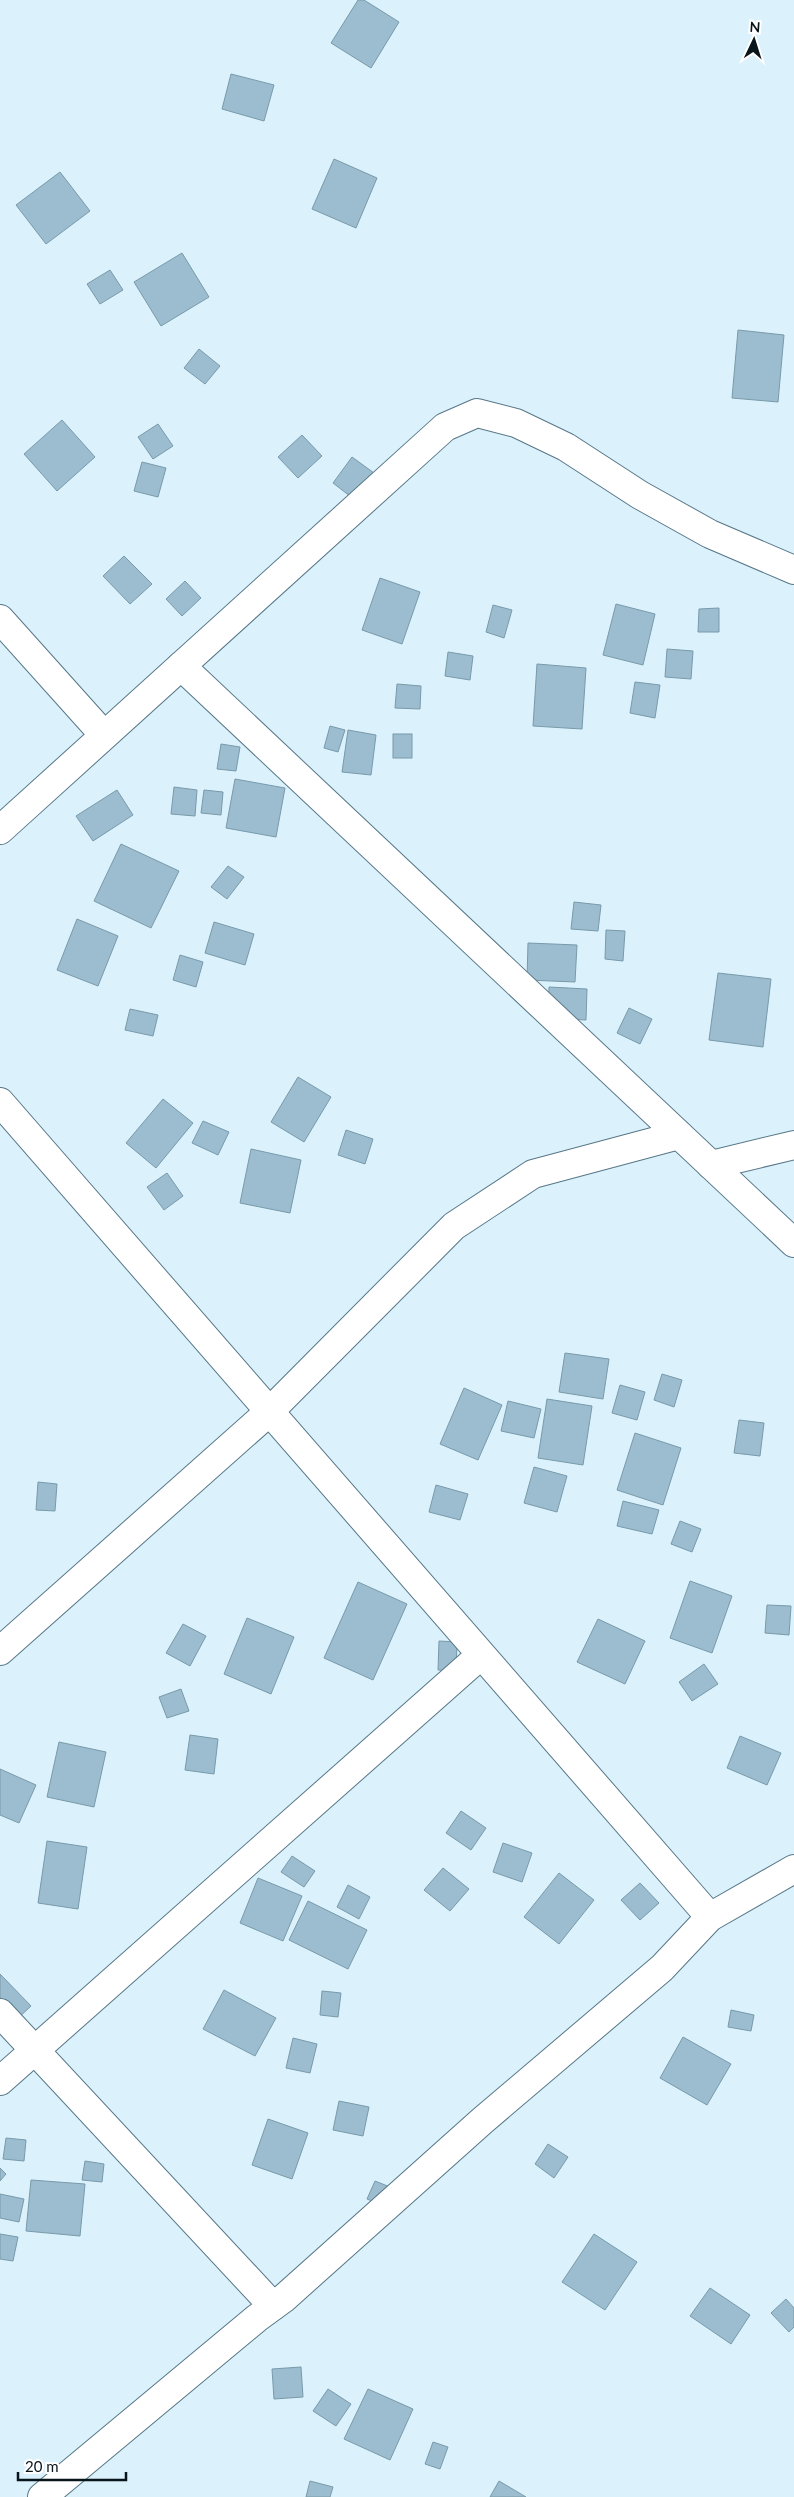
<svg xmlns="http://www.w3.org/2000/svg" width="794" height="2497" font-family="Lato,sans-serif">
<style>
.building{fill:#9bbdcf;stroke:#789aaa}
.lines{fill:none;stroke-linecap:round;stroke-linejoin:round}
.minor-casing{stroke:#577787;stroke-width:30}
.minor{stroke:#fff;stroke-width:28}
</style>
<rect width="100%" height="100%" fill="#dbf1fc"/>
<!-- building -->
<g class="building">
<polygon points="358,0 364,0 399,22 371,68 331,43"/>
<polygon points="231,74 274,85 264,121 222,109"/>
<polygon points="334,159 377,178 356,228 312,209"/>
<polygon points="60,172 90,211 46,244 16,205"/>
<polygon points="182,253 209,297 161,326 134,282"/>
<polygon points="110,270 123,290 100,304 87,284"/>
<polygon points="738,330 784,335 778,402 732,398"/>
<polygon points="199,349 220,366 205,384 184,368"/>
<polygon points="62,420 95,457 57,491 24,454"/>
<polygon points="158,424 173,446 153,459 138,437"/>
<polygon points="302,435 322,456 298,478 278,457"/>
<polygon points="352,457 374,473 355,500 333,483"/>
<polygon points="142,462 166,468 158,497 134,491"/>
<polygon points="124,556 152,584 130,604 103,576"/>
<polygon points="380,578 420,592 402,644 362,630"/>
<polygon points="185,581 201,598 182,616 166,599"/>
<polygon points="616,604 655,614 643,665 603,655"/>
<polygon points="493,605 512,610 504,638 486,632"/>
<polygon points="719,608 719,632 698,632 699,609"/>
<polygon points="667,649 693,651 691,679 665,677"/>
<polygon points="448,652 473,656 470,680 445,676"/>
<polygon points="537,664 586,668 582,729 533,726"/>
<polygon points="635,682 660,685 655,718 630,713"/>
<polygon points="397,684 421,686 420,709 395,708"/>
<polygon points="330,726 345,730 338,752 324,748"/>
<polygon points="348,730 376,735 371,775 342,772"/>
<rect x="393" y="734" width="19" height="24"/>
<polygon points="221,744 240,747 236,771 217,769"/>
<polygon points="235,779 285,788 276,837 226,828"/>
<polygon points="174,787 197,790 195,816 171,814"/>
<polygon points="117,790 133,815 93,841 76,816"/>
<polygon points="204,790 223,792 221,815 201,813"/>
<polygon points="121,844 179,871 151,928 94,901"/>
<polygon points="228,866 244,877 227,899 211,887"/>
<polygon points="574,902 601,905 598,931 571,929"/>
<polygon points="77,919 118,936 98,986 57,970"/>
<polygon points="214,922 254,934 245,965 205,953"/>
<polygon points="606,930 625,931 623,961 605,959"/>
<polygon points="528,943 577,945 575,982 527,980"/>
<polygon points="180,955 203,962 196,987 173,980"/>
<polygon points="718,973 771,979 763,1047 709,1040"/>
<polygon points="549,987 587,989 586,1020 548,1018"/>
<polygon points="629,1008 652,1019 640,1044 617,1033"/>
<polygon points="130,1009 158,1015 153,1036 125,1030"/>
<polygon points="298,1077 331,1097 304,1142 271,1122"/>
<polygon points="163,1099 193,1123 156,1168 126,1143"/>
<polygon points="203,1121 229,1132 218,1155 192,1143"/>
<polygon points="346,1130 373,1139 365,1164 338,1155"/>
<polygon points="251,1149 301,1160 290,1213 240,1203"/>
<polygon points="167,1173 183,1196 164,1210 147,1187"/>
<polygon points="565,1353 609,1359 603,1399 559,1392"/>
<polygon points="662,1374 682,1380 674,1407 654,1400"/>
<polygon points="620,1385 645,1392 637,1420 612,1413"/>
<polygon points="464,1388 502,1405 478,1460 440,1444"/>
<polygon points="547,1399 592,1406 583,1465 538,1458"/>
<polygon points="508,1401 541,1409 534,1438 501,1431"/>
<polygon points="739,1420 764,1423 760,1456 734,1453"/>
<polygon points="635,1433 681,1448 663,1505 617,1490"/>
<polygon points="534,1467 567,1476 557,1512 524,1503"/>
<polygon points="38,1482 57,1484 55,1511 36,1510"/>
<polygon points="436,1485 468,1494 460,1520 429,1512"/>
<polygon points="623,1501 659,1510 652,1534 617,1526"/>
<polygon points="680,1521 701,1529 692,1552 671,1544"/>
<polygon points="690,1581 732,1596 712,1653 670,1638"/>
<polygon points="358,1582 407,1604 373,1680 324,1658"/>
<polygon points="767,1605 791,1606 789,1635 765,1633"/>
<polygon points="247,1618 294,1637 271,1694 224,1674"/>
<polygon points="598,1619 645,1641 625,1684 577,1662"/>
<polygon points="183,1624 206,1636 190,1666 166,1653"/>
<polygon points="439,1641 457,1642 456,1671 438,1670"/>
<polygon points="704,1664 718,1684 692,1701 679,1682"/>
<polygon points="181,1689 189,1711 167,1718 159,1697"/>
<polygon points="190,1735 218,1739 214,1774 185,1770"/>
<polygon points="740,1736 781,1753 767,1785 727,1768"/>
<polygon points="59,1742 106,1752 94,1807 47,1797"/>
<polygon points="0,1769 36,1785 19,1823 0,1815"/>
<polygon points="461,1811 486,1828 471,1850 446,1833"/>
<polygon points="47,1841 87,1847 78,1909 38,1903"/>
<polygon points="503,1843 532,1853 522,1882 493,1872"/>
<polygon points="292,1856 315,1871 304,1887 281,1872"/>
<polygon points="443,1868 469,1889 450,1911 424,1890"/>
<polygon points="559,1873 594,1900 559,1944 524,1917"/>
<polygon points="258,1878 302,1896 283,1941 240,1923"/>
<polygon points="640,1883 659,1903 640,1920 621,1900"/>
<polygon points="348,1885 370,1897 359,1919 337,1907"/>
<polygon points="308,1901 367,1930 348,1969 289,1940"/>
<polygon points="0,1974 31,2006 0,2035"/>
<polygon points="224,1990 276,2018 255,2056 203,2029"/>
<polygon points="322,1991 341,1993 338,2017 320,2015"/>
<polygon points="731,2010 754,2015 751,2031 728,2027"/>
<polygon points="683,2037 731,2064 707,2105 660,2078"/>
<polygon points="293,2038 317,2044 310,2073 286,2068"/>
<polygon points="339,2101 369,2107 363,2136 333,2130"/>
<polygon points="268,2119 308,2133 292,2179 252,2165"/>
<polygon points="6,2138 26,2140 24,2161 3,2159"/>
<polygon points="548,2144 568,2157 554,2178 535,2164"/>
<polygon points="85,2161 104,2164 102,2182 82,2180"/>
<polygon points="0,2168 6,2174 0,2181"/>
<polygon points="31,2180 85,2184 80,2236 26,2231"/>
<polygon points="375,2181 390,2187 382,2205 367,2199"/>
<polygon points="0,2194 24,2199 19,2222 0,2218"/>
<polygon points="0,2234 18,2237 13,2261 0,2259"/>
<polygon points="594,2234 637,2262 605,2310 562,2282"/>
<polygon points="710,2288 750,2315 731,2344 690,2316"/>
<polygon points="786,2299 794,2308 794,2327 789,2332 771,2313"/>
<polygon points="301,2367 303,2397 274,2399 272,2369"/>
<polygon points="328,2389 351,2404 336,2426 313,2411"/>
<polygon points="368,2389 413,2409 390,2460 344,2439"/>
<polygon points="433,2442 448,2447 440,2469 425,2464"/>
<polygon points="310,2481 333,2487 330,2497 306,2497"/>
<polygon points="499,2481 526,2497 490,2497"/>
</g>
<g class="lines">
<defs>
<g id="minor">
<polyline points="0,619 104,735"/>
<polyline points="181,666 794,1243"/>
<polyline points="0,830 445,427 477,413 516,423 566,447 640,495 710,534 794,570"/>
<polyline points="0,1102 710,1917"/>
<polyline points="711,1165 794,1145"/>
<polyline points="0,1651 269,1412 454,1226 533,1174 679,1135"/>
<polyline points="0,2013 273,2306"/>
<polyline points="0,2081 481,1655"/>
<polyline points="42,2497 257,2318 283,2299 482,2121 662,1968 710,1917 794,1869"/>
</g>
</defs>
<!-- minor casing -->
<use href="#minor" class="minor-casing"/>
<!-- minor -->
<use href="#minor" class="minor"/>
</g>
<!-- north arrow -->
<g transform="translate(754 40) rotate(4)" stroke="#ffffff" stroke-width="4" paint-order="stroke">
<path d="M0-4L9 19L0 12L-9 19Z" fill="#08151b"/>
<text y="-8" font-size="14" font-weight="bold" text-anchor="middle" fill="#08151b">N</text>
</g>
<!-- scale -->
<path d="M18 2472v8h108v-8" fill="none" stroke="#08151b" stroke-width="2.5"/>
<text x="25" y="2472" font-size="15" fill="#08151b" stroke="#ffffff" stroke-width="4" paint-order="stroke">20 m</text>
</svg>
